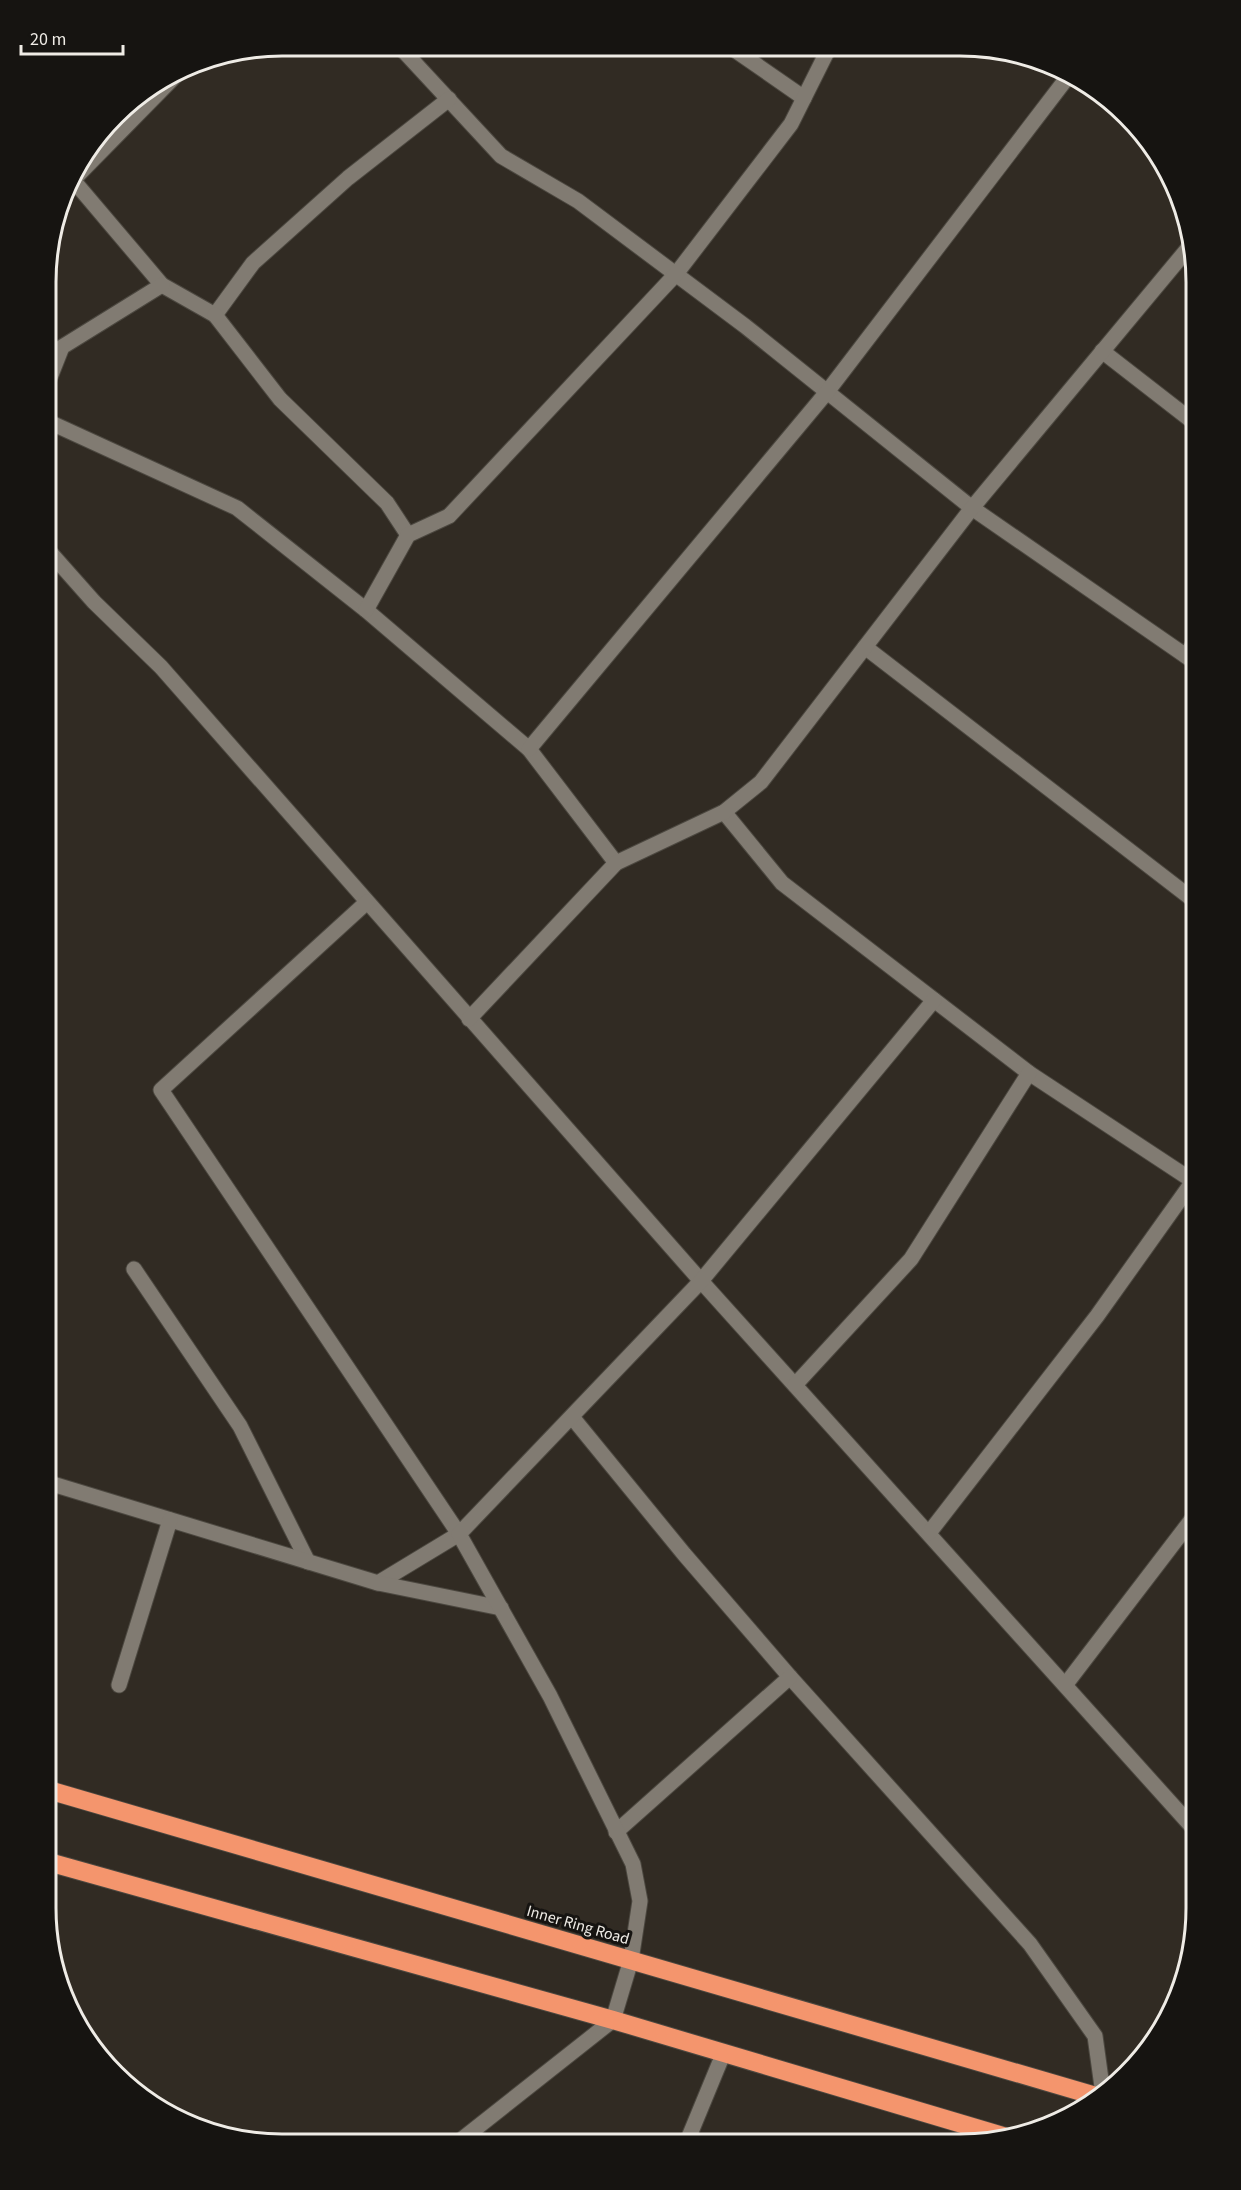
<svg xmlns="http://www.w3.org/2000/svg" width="1241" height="2190" font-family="'Source Sans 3',sans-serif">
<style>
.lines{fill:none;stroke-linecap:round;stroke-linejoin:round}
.minor-casing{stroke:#4c4840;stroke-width:17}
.highway-casing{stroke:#4c4840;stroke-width:20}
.minor{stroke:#817b72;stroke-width:15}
.highway{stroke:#f4956d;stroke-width:18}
.labels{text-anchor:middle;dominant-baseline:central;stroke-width:6;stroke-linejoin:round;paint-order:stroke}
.street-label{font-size:16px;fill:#efece6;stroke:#161411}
.rim{fill:none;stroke:#efece6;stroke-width:3}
</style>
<rect width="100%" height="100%" fill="#312b23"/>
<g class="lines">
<defs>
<g id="minor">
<polyline points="399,46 501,156 578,201 745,326 972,508 1196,663"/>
<polyline points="732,48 804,98"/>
<polyline points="70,176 73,180 182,69"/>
<polyline points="73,180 162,285 215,315 253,263 348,178 449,99"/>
<polyline points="215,315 280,399 387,503 408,535"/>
<polyline points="1102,351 1196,424"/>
<polyline points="47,385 62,347 162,285"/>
<polyline points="47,421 237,508 366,610 529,749 616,863"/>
<polyline points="47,549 94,602 161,667 701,1281 1195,1830"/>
<polyline points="366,610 408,535 449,516 676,274 791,124 829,48"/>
<polyline points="865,647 1196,902"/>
<polyline points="1186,656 1196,639"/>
<polyline points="529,749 827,392 1070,74"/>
<polyline points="724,812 782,883 1029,1073 1196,1183"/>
<polyline points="367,902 161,1090 459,1534 378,1583"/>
<polyline points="469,1019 616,863 724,812 761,782 972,508 1190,246"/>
<polyline points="134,1269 240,1426 308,1562"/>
<polyline points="795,1385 911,1259 1029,1073"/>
<polyline points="572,1417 684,1554 790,1677 1030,1944 1095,2036 1103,2094"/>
<polyline points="46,1482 378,1583 501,1608"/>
<polyline points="929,1533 1097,1316 1196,1177"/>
<polyline points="1066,1684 1196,1514"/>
<polyline points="119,1685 170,1520"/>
<polyline points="616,1832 790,1677"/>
<polyline points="456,2144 613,2020 631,1960 640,1901 633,1864 550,1696 459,1534 701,1281 934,1000"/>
<polyline points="686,2144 724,2052"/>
</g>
<g id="highway">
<polyline points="45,1789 1099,2097"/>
<polyline points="45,1861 613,2020 1006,2137"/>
</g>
</defs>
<!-- minor casing -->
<use href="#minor" class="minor-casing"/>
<!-- highway casing -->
<use href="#highway" class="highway-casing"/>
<!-- minor -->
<use href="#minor" class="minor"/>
<!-- highway -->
<use href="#highway" class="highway"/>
</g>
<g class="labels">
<!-- street labels -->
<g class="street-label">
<text transform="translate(578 1925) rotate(16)">Inner Ring Road</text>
</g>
</g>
<!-- crop -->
<path d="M0 0H1241V2190H0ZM282 56H960A226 226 0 0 1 1186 282V1908A226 226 0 0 1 960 2134H282A226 226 0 0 1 56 1908V282A226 226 0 0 1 282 56Z" fill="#161411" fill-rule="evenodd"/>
<path class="rim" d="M282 56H960A226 226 0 0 1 1186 282V1908A226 226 0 0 1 960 2134H282A226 226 0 0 1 56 1908V282A226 226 0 0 1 282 56Z"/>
<!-- scale -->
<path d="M21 45v9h102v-9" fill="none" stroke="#efece6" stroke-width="3"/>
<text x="30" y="45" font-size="18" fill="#efece6" stroke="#161411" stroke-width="4.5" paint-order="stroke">20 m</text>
</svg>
